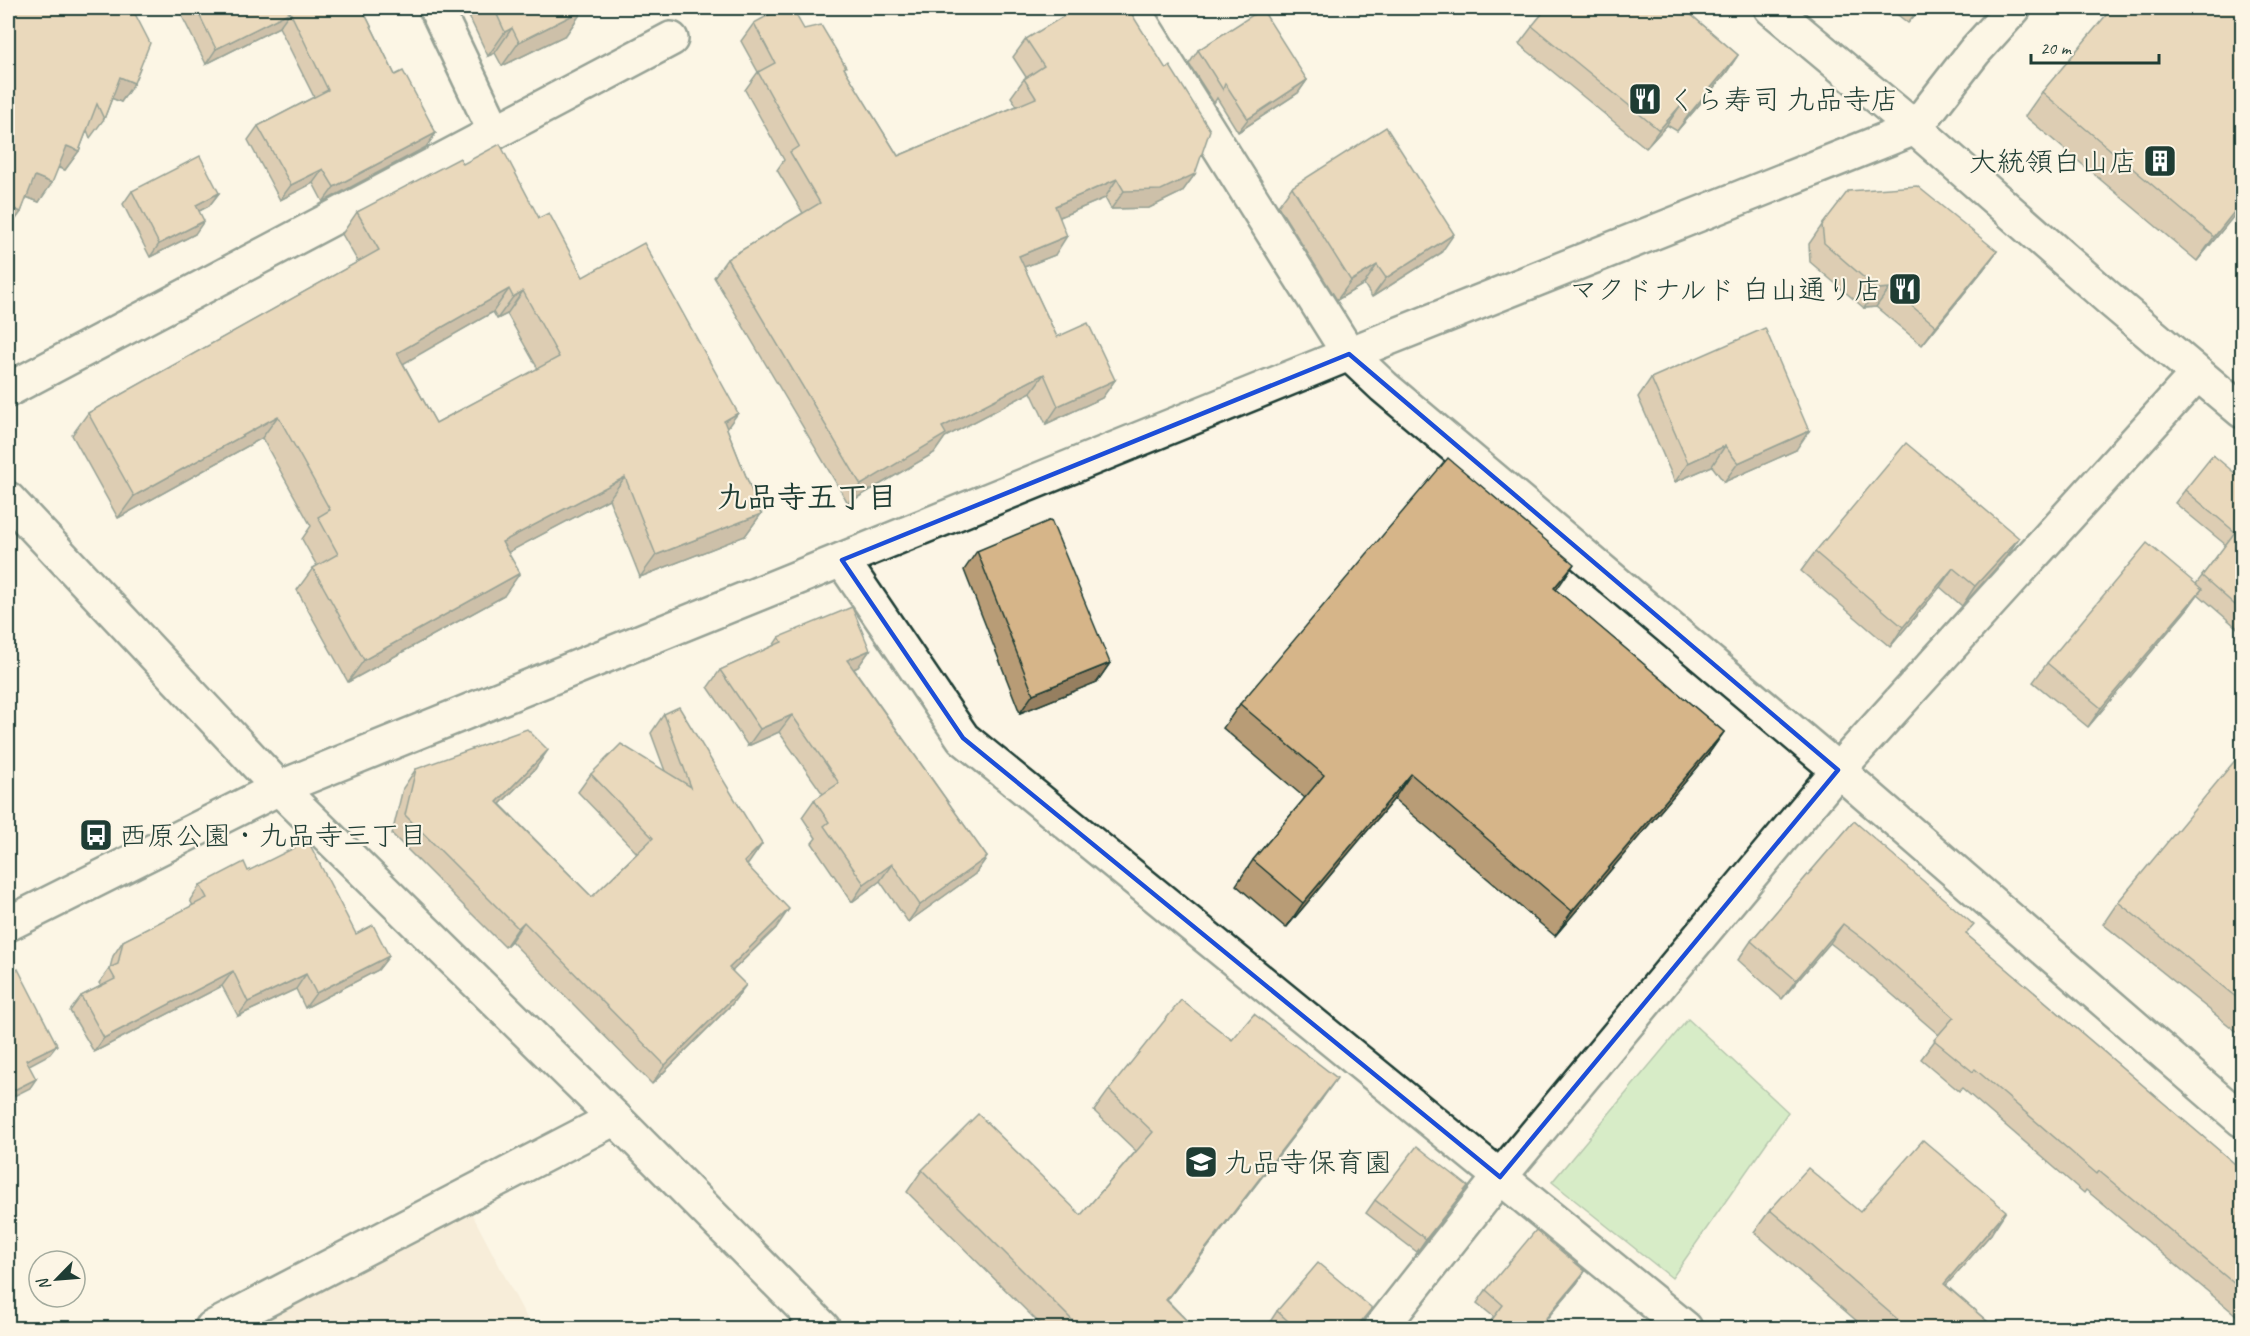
<svg xmlns="http://www.w3.org/2000/svg" width="2250" height="1336" font-family="Caveat,'Klee One',sans-serif">
<style>
.built{fill:#f1e2c9}
.green{fill:#abe1a3;stroke:#658f6c;stroke-width:1.5}
.lines{fill:none;stroke-linecap:round;stroke-linejoin:round}
.minor-casing{stroke:#1f3d34;stroke-width:38}
.minor{stroke:#fcf5e5;stroke-width:33}
.wall{fill:#b89c76;stroke:#1f3d34;stroke-width:1.5;fill-rule:evenodd}
.shaded-wall{fill:#967f60;stroke:#1f3d34;stroke-width:1.5}
.building{fill:#d6b589;stroke:#1f3d34;stroke-width:1.5;fill-rule:evenodd}
.marked{fill:none;stroke:#1d4ed8;stroke-width:4.5;stroke-linejoin:round}
.labels{text-anchor:middle;dominant-baseline:central;stroke-width:4.5;stroke-linejoin:round;paint-order:stroke}
.poi-label{font-size:28px;fill:#1f3d34;stroke:#fcf5e5;text-anchor:start}
.neighbourhood-label{font-size:30px;font-weight:bold;fill:#1f3d34;stroke:#fcf5e5}
</style>
<rect width="100%" height="100%" fill="#fcf5e5"/>
<filter id="ink" filterUnits="userSpaceOnUse"><feTurbulence type="fractalNoise" baseFrequency=".0167" numOctaves="2"/><feDisplacementMap in="SourceGraphic" scale="12" xChannelSelector="R" yChannelSelector="G"/><feConvolveMatrix kernelMatrix="1 2 1 2 8 2 1 2 1" color-interpolation-filters="sRGB"/></filter>
<g filter="url(#ink)">
<!-- built -->
<polygon class="built" points="463,1197 532,1328 239,1328"/>
<!-- green -->
<polygon class="green" points="1688,1019 1788,1112 1672,1278 1552,1182"/>
<g class="lines">
<defs>
<g id="minor">
<polyline points="436,8 495,132"/>
<polyline points="1132,8 1349,354 1384,387 1838,770 2242,1120"/>
<polyline points="1771,8 1915,128 2113,302 2242,411"/>
<polyline points="8,390 671,39"/>
<polyline points="8,499 279,788 615,1118 823,1328"/>
<polyline points="842,560 963,738 1685,1328"/>
<polyline points="8,924 279,788 1349,354 1915,128 1974,52 2014,8"/>
<polyline points="212,1328 615,1118"/>
<polyline points="1381,1328 1500,1177 1838,770 2197,374"/>
</g>
</defs>
<!-- minor casing -->
<use href="#minor" class="minor-casing"/>
<!-- minor -->
<use href="#minor" class="minor"/>
</g>
<!-- wall -->
<g class="wall">
<polygon points="8,8 134,83 121,102 112,98 104,119 90,138 87,130 79,151 65,170 58,168 39,202 26,197 21,212 8,230"/>
<polygon points="178,8 362,8 395,75 436,133 426,147 323,202 313,183 280,200 248,140 258,126 314,97 279,27 206,64"/>
<polygon points="465,8 582,8 583,10 566,35 502,66 495,53 488,56"/>
<polygon points="1540,8 1683,8 1738,55 1726,73 1677,131 1667,125 1646,148 1519,44 1544,11"/>
<polygon points="1889,8 1921,8 1908,23"/>
<polygon points="754,23 804,29 844,69 898,156 1017,106 1011,97 1024,79 1026,77 1013,57 1026,39 1195,174 1182,192 1149,208 1111,209 1105,198 1060,217 1055,255 1024,267 1057,337 1115,380 1102,398 1046,424 1031,392 945,437 934,453 848,503 714,277 727,259 803,213 777,170 784,160 745,90 758,72 741,41"/>
<polygon points="1198,50 1307,80 1298,93 1238,132 1217,98 1214,103 1189,64"/>
<polygon points="2042,92 2242,206 2197,261 2025,116"/>
<path d="M463,164l76,54 44,59 144,152 34,85 -16,22 -105,41 -31,-78 -101,53 -4,44 -156,86 -51,-92 16,-22 4,-2 -15,-27 9,-13 -49,-88 -144,80 -46,-83 16,-22 270,-151 -16,-28 15,-22zM493,312l4,7 10,-5 31,55 -102,54 -33,-60z"/>
<polygon points="1292,187 1441,253 1372,297 1364,284 1337,300 1278,206"/>
<polygon points="132,191 219,193 209,206 199,211 195,234 150,257 123,204"/>
<polygon points="1822,225 1997,251 1983,270 1922,345 1876,307 1864,308 1810,262 1809,244"/>
<polygon points="1651,378 1796,450 1724,482 1712,466 1675,482 1638,397"/>
<polygon points="2242,479 2242,632 2198,594 2188,608 2088,727 2033,682 2047,663 2196,584 2226,545 2175,503 2185,490"/>
<polygon points="977,551 1110,663 1097,682 1020,713 964,570"/>
<polygon points="1815,552 2006,557 1962,606 1940,587 1890,647 1801,571"/>
<polygon points="1556,590 1724,732 1707,756 1555,936 1394,799 1286,928 1236,885 1253,860 1305,798 1223,728 1240,704"/>
<polygon points="779,637 870,650 858,667 854,669 987,857 975,874 908,922 880,881 852,902 812,843 816,838 802,817 814,800 823,794 779,732 748,746 708,687 720,670 773,646"/>
<polygon points="664,714 762,844 747,865 776,928 732,971 732,1004 652,1084 511,941 505,947 392,834 403,788 416,769 535,769 500,804 592,897 637,853 578,792 591,774 665,771 651,733"/>
<polygon points="2242,762 2242,1036 2103,924 2118,902"/>
<polygon points="1854,821 1967,935 2242,1170 2242,1320 2086,1190 2084,1193 1962,1088 1959,1091 1921,1059 1939,1035 1857,964 1830,943 1782,999 1738,960 1751,941"/>
<polygon points="248,871 356,934 389,956 378,970 305,1008 296,989 238,1016 222,986 94,1052 70,1011 81,996 101,986 99,983 110,968 113,956 123,941 193,906 190,900 200,885"/>
<polygon points="1232,1040 1322,1099 1167,1300 1195,1329 1045,1329 907,1192 922,1170 1081,1215 1136,1151 1094,1111 1109,1090"/>
<polygon points="1459,1199 1417,1252 1366,1213 1375,1200"/>
<polygon points="1770,1210 1860,1212 1991,1234 1946,1285 1996,1329 1866,1329 1754,1232"/>
<polygon points="1585,1271 1577,1283 1538,1329 1485,1329 1494,1317 1477,1303 1486,1290"/>
<polygon points="1372,1308 1357,1329 1272,1329 1268,1325 1277,1311"/>
</g>
<!-- shaded-wall -->
<g class="shaded-wall">
<polygon points="1919,8 1921,8 1908,23"/>
<polygon points="583,10 566,35 502,66 519,42"/>
<polygon points="290,12 279,27 206,64 216,49"/>
<polygon points="512,28 495,53 488,56 505,32"/>
<polygon points="1738,55 1726,73 1677,131 1690,113"/>
<polygon points="120,77 134,83 121,102 106,96"/>
<polygon points="1307,80 1298,93 1238,132 1248,119"/>
<polygon points="1680,106 1667,125 1646,148 1659,130"/>
<polygon points="436,133 426,147 323,202 334,187"/>
<polygon points="67,146 79,151 65,170 53,165"/>
<polygon points="323,169 313,183 280,200 291,185"/>
<polygon points="1195,174 1182,192 1149,208 1111,209 1124,191"/>
<polygon points="35,176 52,183 39,202 21,195"/>
<polygon points="1117,179 1105,198 1043,224 1055,206"/>
<polygon points="219,193 209,206 186,218 196,205"/>
<polygon points="2242,202 2242,206 2197,261 2214,237"/>
<polygon points="8,206 21,212 8,230"/>
<polygon points="204,221 195,234 150,257 159,244"/>
<polygon points="1454,234 1441,253 1372,297 1386,278"/>
<polygon points="1067,236 1055,255 1006,274 1019,256"/>
<polygon points="1997,251 1983,270 1922,345 1936,326"/>
<polygon points="1377,265 1364,284 1337,300 1351,281"/>
<polygon points="1890,288 1876,307 1864,308 1877,289"/>
<polygon points="509,289 493,312 382,376 397,353"/>
<polygon points="523,291 507,314 497,319 513,297"/>
<polygon points="1044,374 1031,392 945,437 934,453 848,503 861,485 942,427"/>
<polygon points="1115,380 1102,398 1046,424 1058,406"/>
<polygon points="738,413 722,435 724,421"/>
<polygon points="278,416 262,438 118,518 134,496"/>
<polygon points="1809,431 1796,450 1724,482 1738,463"/>
<polygon points="1725,446 1712,466 1675,482 1688,463"/>
<polygon points="625,477 609,499 486,564 502,542"/>
<polygon points="761,514 745,536 640,577 656,555"/>
<polygon points="2019,538 2006,557 1962,606 1975,586"/>
<polygon points="1574,564 1557,589 1537,613 1554,588"/>
<polygon points="1953,568 1940,587 1890,647 1903,627"/>
<polygon points="520,573 504,596 348,682 364,660"/>
<polygon points="2202,589 2188,608 2088,727 2101,708"/>
<polygon points="870,650 858,667 835,677 847,660"/>
<polygon points="1110,663 1097,682 1020,713 1033,694"/>
<polygon points="792,715 779,732 748,746 760,729"/>
<polygon points="1724,732 1707,756 1555,936 1572,911"/>
<polygon points="548,750 535,769 484,820 497,802"/>
<polygon points="1411,774 1394,799 1286,928 1303,903"/>
<polygon points="762,844 749,863 731,881 744,862"/>
<polygon points="987,857 975,874 908,922 920,905"/>
<polygon points="892,864 880,881 852,902 864,884"/>
<polygon points="789,909 776,928 716,987 729,968"/>
<polygon points="524,922 511,941 505,947 518,928"/>
<polygon points="1843,924 1830,943 1782,999 1796,980"/>
<polygon points="389,956 378,970 305,1008 316,993"/>
<polygon points="233,971 222,986 94,1052 104,1038"/>
<polygon points="306,974 296,989 238,1016 248,1002"/>
<polygon points="746,985 732,1004 652,1084 665,1065"/>
<polygon points="57,1045 50,1054 20,1070 26,1060"/>
<polygon points="1337,1078 1322,1099 1151,1321 1166,1300"/>
<polygon points="36,1079 30,1088 8,1099 8,1093"/>
<polygon points="1468,1186 1459,1199 1417,1252 1426,1239"/>
<polygon points="2006,1211 1991,1234 1928,1306 1944,1284"/>
<polygon points="1585,1271 1577,1283 1538,1329 1537,1329"/>
<polygon points="1372,1308 1357,1329 1355,1329"/>
</g>
<!-- building -->
<g class="building">
<polygon points="8,8 132,8 150,43 134,83 120,77 104,119 97,104 79,151 67,146 52,183 35,176 21,212 8,206"/>
<polygon points="196,8 362,8 395,75 403,71 436,133 334,187 323,169 291,185 258,126 328,90 290,12 216,49"/>
<polygon points="494,8 582,8 583,10 519,42 512,28 505,32"/>
<polygon points="782,8 792,8 804,29 821,25 846,67 844,68 898,156 1036,98 1024,79 1044,66 1026,39 1077,8 1128,8 1166,69 1170,66 1210,130 1195,174 1161,190 1124,191 1117,179 1055,206 1067,236 1019,256 1057,337 1088,323 1115,380 1058,406 1044,374 942,427 946,434 861,485 727,259 820,203 790,152 799,146 758,72 775,63 754,23"/>
<polygon points="1547,8 1683,8 1738,55 1690,113 1680,106 1659,130 1532,26"/>
<polygon points="2112,8 2242,8 2242,202 2214,237 2042,92"/>
<polygon points="1262,9 1307,80 1248,119 1225,83 1223,90 1198,50"/>
<polygon points="1386,127 1454,234 1386,278 1377,265 1351,281 1292,187"/>
<path d="M500,144l39,74 10,-5 34,64 61,-34 94,170 -14,8 37,93 -105,41 -31,-78 -123,65 18,31 -156,87 -51,-92 25,-14 -20,-37 12,-7 -52,-94 -144,80 -46,-83 291,-163 -22,-38 103,-54 3,6zM509,289l4,8 10,-6 36,66 -123,66 -39,-70z"/>
<polygon points="200,156 219,193 196,205 204,221 159,244 132,191"/>
<polygon points="1917,186 1997,251 1936,326 1890,288 1877,289 1824,243 1822,225 1848,191"/>
<polygon points="1765,328 1809,431 1738,463 1725,446 1688,463 1651,378"/>
<polygon points="1906,443 2019,538 1975,586 1953,568 1903,627 1815,552"/>
<polygon points="2213,455 2242,479 2242,611 2202,576 2235,532 2185,490"/>
<polygon points="1448,458 1574,564 1554,588 1724,732 1572,911 1411,774 1303,903 1253,860 1324,775 1240,704"/>
<polygon points="1051,520 1110,663 1033,694 977,551"/>
<polygon points="2147,543 2202,589 2101,708 2047,663"/>
<polygon points="852,607 870,650 847,660 987,857 920,905 892,864 864,884 824,826 829,822 814,800 839,783 792,715 760,729 720,670 782,642 779,637"/>
<polygon points="679,707 762,844 744,862 789,909 729,968 746,985 665,1065 524,922 518,928 405,815 416,769 527,729 548,750 497,802 592,897 653,838 591,774 621,744 691,787 664,714"/>
<polygon points="2237,758 2242,762 2242,1002 2118,902"/>
<polygon points="1854,821 1974,925 1966,934 2242,1170 2242,1290 2099,1171 2097,1174 1975,1069 1973,1072 1934,1040 1954,1017 1871,945 1843,924 1796,980 1751,941"/>
<polygon points="308,841 356,934 373,925 389,956 316,993 306,974 248,1002 233,971 104,1038 81,996 115,979 109,968 118,964 123,941 207,898 200,885 244,862 248,871"/>
<polygon points="18,969 57,1045 26,1060 36,1079 8,1093 8,974"/>
<polygon points="1181,1000 1232,1040 1254,1014 1337,1078 1166,1300 1195,1329 1081,1329 922,1170 978,1114 1081,1215 1153,1132 1109,1090"/>
<polygon points="1923,1140 2006,1211 1944,1284 1996,1329 1909,1329 1770,1210 1808,1168 1860,1212"/>
<polygon points="1417,1146 1468,1186 1426,1239 1375,1200"/>
<polygon points="1536,1230 1585,1271 1537,1329 1485,1329 1503,1305 1486,1290"/>
<polygon points="1318,1263 1372,1308 1355,1329 1297,1329 1277,1311"/>
</g>
</g>
<!-- marked area -->
<path d="M0 0H2250V1336H0ZM1349,354l489,416 -338,407 -537,-439 -121,-178z" fill="#fcf5e5" fill-opacity=".55" fill-rule="evenodd"/>
<path class="marked" d="M1349,354l489,416 -338,407 -537,-439 -121,-178z"/>
<!-- icons -->
<defs>
<symbol id="restaurant-square" viewBox="-11 -11 22 22"><rect x="-9" y="-9" width="18" height="18" rx="4" fill="#1f3d34" stroke="#fcf5e5"/><path d="M-5-6h1v4h1v-4h1v4h1v-4h1v5L-1.5 .5V6h-2V.5L-5-1ZM5-6V6H3V1.5H1.5Q1.5-4 5-6Z" fill="#fff"/></symbol>
<symbol id="building-square" viewBox="-11 -11 22 22"><rect x="-9" y="-9" width="18" height="18" rx="4" fill="#1f3d34" stroke="#fcf5e5"/><path d="M-4-6H4V6H1V3H-1V6H-4ZM-2.5-4.3h1.7v1.8h-1.7ZM.8-4.3h1.7v1.8H.8ZM-2.5-1h1.7V.8h-1.7ZM.8-1h1.7V.8H.8Z" fill="#fff"/></symbol>
<symbol id="bus-square" viewBox="-11 -11 22 22"><rect x="-9" y="-9" width="18" height="18" rx="4" fill="#1f3d34" stroke="#fcf5e5"/><path d="M-5-6H5V4H4V6H2V4H-2V6H-4V4H-5ZM-3.5-4V0h7V-4ZM-3.5 1.2v1.5H-2V1.2ZM2 1.2v1.5H3.5V1.2Z" fill="#fff"/></symbol>
<symbol id="school-square" viewBox="-11 -11 22 22"><rect x="-9" y="-9" width="18" height="18" rx="4" fill="#1f3d34" stroke="#fcf5e5"/><path d="M0-5L7-2L0 1L-7-2ZM-4 1L0 2.5L4 1V4Q0 6-4 4Z" fill="#fff"/></symbol>
</defs>
<g fill-rule="evenodd">
<use href="#restaurant-square" x="1626" y="80" width="38" height="38"/>
<use href="#building-square" x="2141" y="142" width="38" height="38"/>
<use href="#restaurant-square" x="1886" y="270" width="38" height="38"/>
<use href="#bus-square" x="77" y="816" width="38" height="38"/>
<use href="#school-square" x="1182" y="1143" width="38" height="38"/>
</g>
<g class="labels">
<!-- poi labels -->
<g class="poi-label">
<text x="1668" y="99">くら寿司 九品寺店</text>
<text x="2137" y="161" text-anchor="end">大統領白山店</text>
<text x="1882" y="289" text-anchor="end">マクドナルド 白山通り店</text>
<text x="119" y="835">西原公園・九品寺三丁目</text>
<text x="1224" y="1162">九品寺保育園</text>
</g>
<!-- neighbourhood labels -->
<g class="neighbourhood-label">
<text x="807" y="497">九品寺五丁目</text>
</g>
</g>
<!-- margin -->
<rect width="2250" height="1336" fill="none" stroke="#fcf5e5" stroke-width="30"/>
<rect x="15" y="15" width="2220" height="1306" fill="none" stroke="#1f3d34" stroke-width="2" filter="url(#ink)"/>
<!-- north arrow -->
<g transform="translate(57 1279) rotate(245)"><circle r="28" fill="#fcf5e5" stroke="#a4ab9e" stroke-width="1.5"/>
<path d="M0-4.5L10 22L0 15L-10 22Z" fill="#1f3d34"/>
<text y="-9" font-size="16" font-weight="bold" text-anchor="middle" fill="#1f3d34">N</text>
</g>
<!-- scale -->
<path d="M2031 54v9h128v-9" fill="none" stroke="#1f3d34" stroke-width="3"/>
<text x="2040" y="54" font-size="18" fill="#1f3d34" stroke="#fcf5e5" stroke-width="4.5" paint-order="stroke">20 m</text>
</svg>
